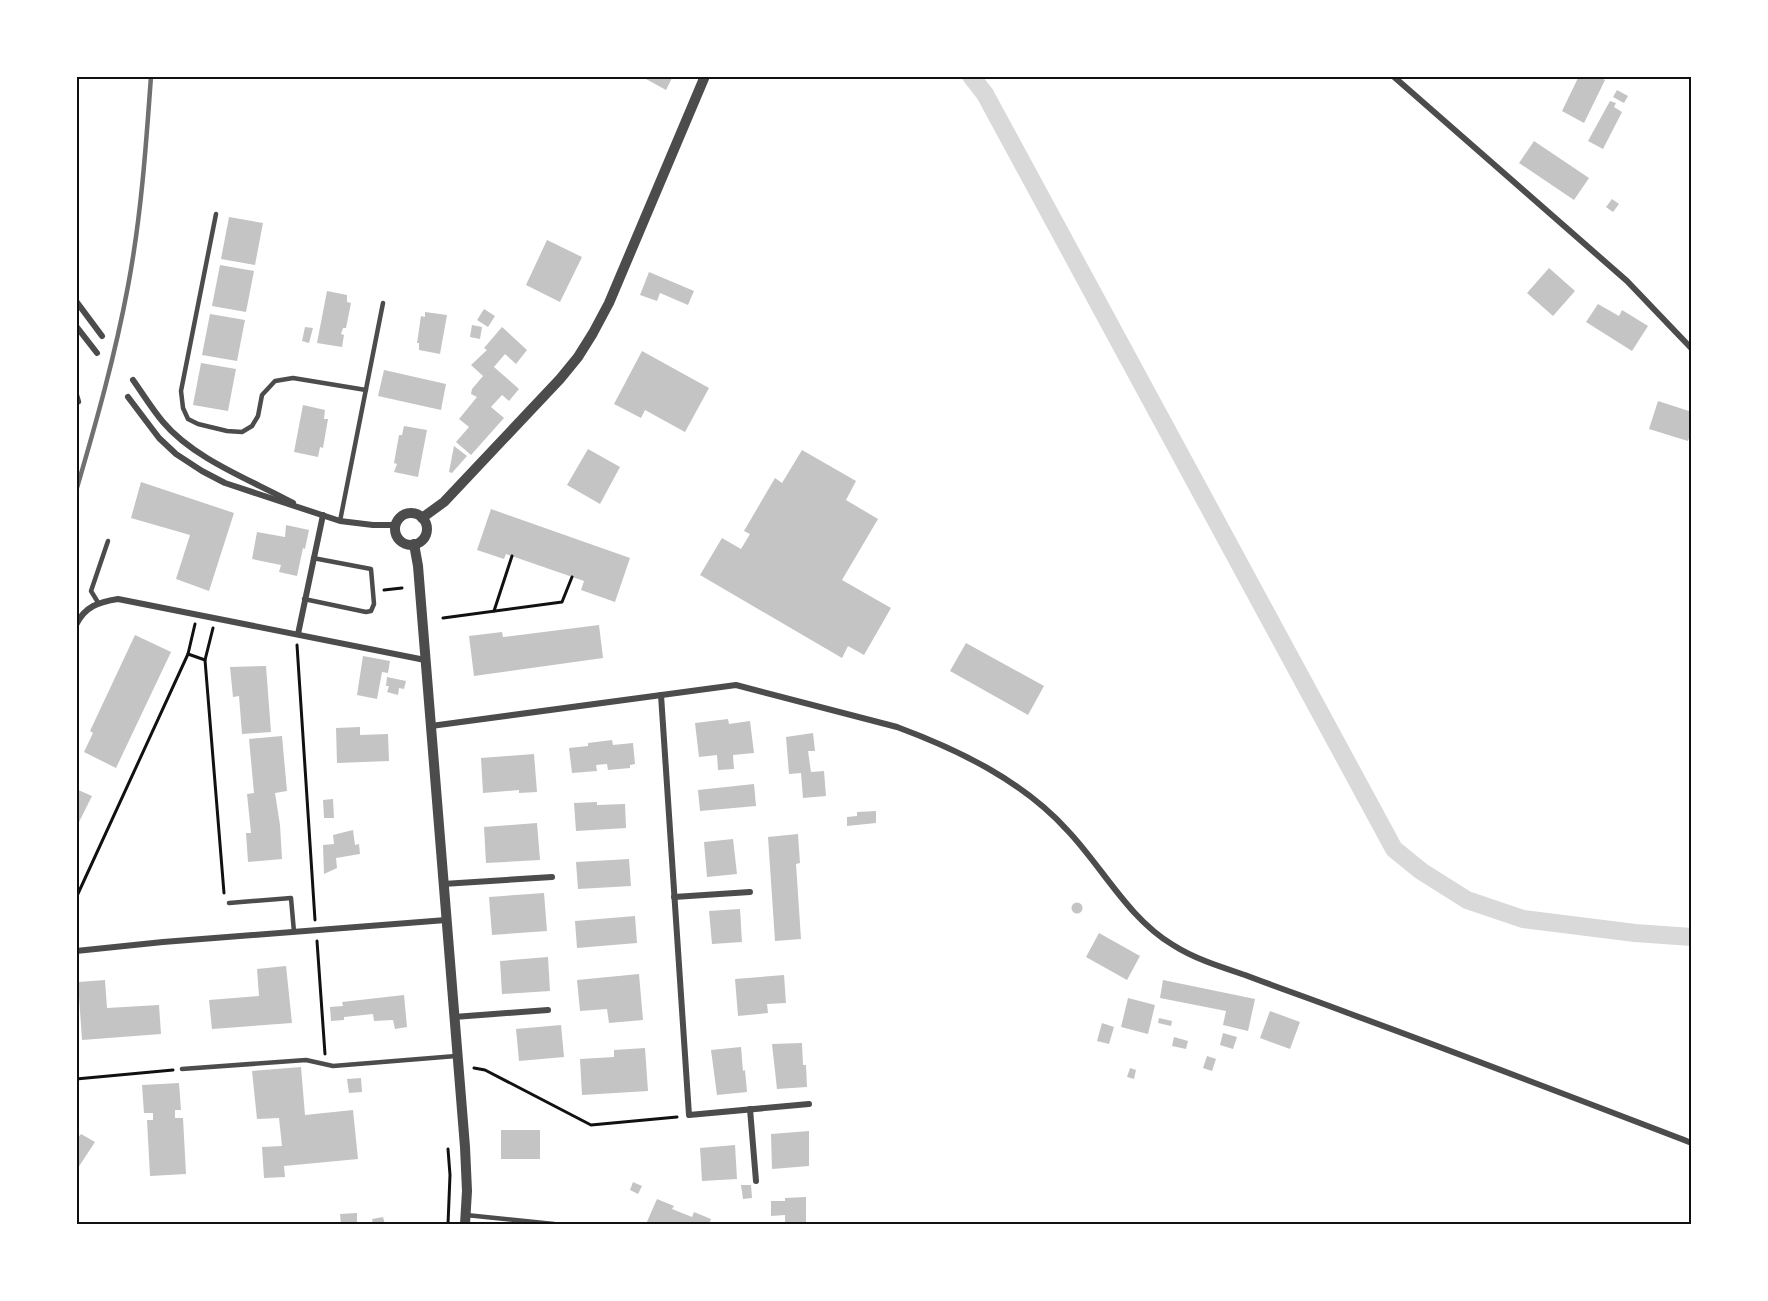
<svg xmlns="http://www.w3.org/2000/svg" width="1768" height="1301" font-family="Rubik,sans-serif">
<style>
.lines{fill:none;stroke-linecap:round;stroke-linejoin:round}
.canal{stroke:#d9d9d9;stroke-width:18}
.building{fill:#c4c4c4}
.path{stroke:#111;stroke-width:3}
.service{stroke:#4c4c4c;stroke-width:4.5}
.minor{stroke:#4c4c4c;stroke-width:6}
.tertiary{stroke:#4c4c4c;stroke-width:10}
.rail{stroke:#707070;stroke-width:4.5}
.neatline{fill:none;stroke:#111;stroke-width:2}
</style>
<rect width="100%" height="100%" fill="#fff"/>
<g class="lines">
<!-- canal -->
<polyline class="canal" points="971,76 985,94 1394,849 1421,871 1467,900 1523,919 1635,933 1692,937"/>
</g>
<!-- building -->
<g class="building">
<polygon points="647,76 673,76 666,90 646,79"/>
<polygon points="1579,76 1598,76 1605,80 1584,123 1562,111"/>
<polygon points="1617,90 1628,96 1624,103 1613,97"/>
<polygon points="1610,101 1616,103 1614,107 1622,112 1603,149 1588,141"/>
<polygon points="1534,141 1589,178 1574,200 1519,163"/>
<polygon points="1612,199 1619,204 1613,212 1606,207"/>
<polygon points="229,217 263,223 255,265 221,259"/>
<polygon points="547,240 582,257 560,302 526,285"/>
<polygon points="220,265 254,271 246,312 212,306"/>
<polygon points="1549,268 1575,291 1553,316 1527,293"/>
<polygon points="649,272 694,291 688,305 660,293 657,301 640,295"/>
<polygon points="327,291 347,295 347,302 351,303 346,328 343,328 341,334 344,335 342,347 317,343"/>
<polygon points="1598,304 1619,316 1622,310 1648,326 1632,351 1586,322"/>
<polygon points="484,309 495,316 488,327 477,320"/>
<polygon points="425,312 447,315 440,354 419,350 419,343 417,343 421,316 425,317"/>
<polygon points="210,314 245,320 237,361 202,355"/>
<polygon points="472,325 482,327 480,339 470,337"/>
<polygon points="305,327 313,328 309,343 302,341"/>
<polygon points="502,327 527,350 516,364 505,354 494,367 519,389 509,401 502,395 491,407 504,418 471,455 456,442 469,427 459,419 477,397 471,394 472,389 483,376 471,365 487,350 484,348"/>
<polygon points="642,351 709,388 685,432 645,410 641,418 614,404"/>
<polygon points="201,363 236,369 228,411 193,405"/>
<polygon points="384,370 446,384 441,410 378,396"/>
<polygon points="1658,401 1692,412 1692,429 1688,441 1649,429"/>
<polygon points="303,405 325,410 324,419 328,419 323,448 320,447 318,457 294,452"/>
<polygon points="404,426 427,430 418,477 394,472 397,464 394,463 399,435 402,435"/>
<polygon points="454,446 467,456 452,473 449,472"/>
<polygon points="588,449 620,467 600,504 567,485"/>
<polygon points="802,450 856,481 846,500 878,519 842,580 891,608 864,655 848,646 842,658 700,575 722,538 741,549 750,534 744,531 775,478 782,483"/>
<polygon points="141,482 234,513 209,591 176,579 190,535 131,518"/>
<polygon points="491,509 630,558 615,602 581,590 584,581 506,554 504,559 477,550"/>
<polygon points="286,525 309,530 305,549 303,548 297,576 279,572 281,565 252,559 257,532 285,537"/>
<polygon points="599,625 603,658 474,676 469,636 502,632 503,637"/>
<polygon points="135,635 171,652 116,768 84,752 93,733 90,731"/>
<polygon points="966,643 1044,686 1028,715 950,671"/>
<polygon points="363,656 390,661 388,673 382,672 377,699 357,695"/>
<polygon points="266,666 271,732 242,734 239,696 233,697 230,667"/>
<polygon points="387,677 406,681 404,689 399,688 398,695 387,692 389,686 386,686"/>
<polygon points="728,719 729,724 750,721 754,753 733,755 734,769 718,770 717,755 699,757 695,723"/>
<polygon points="360,727 360,735 388,734 389,761 337,763 336,728"/>
<polygon points="813,733 815,751 808,751 811,772 824,771 826,796 803,798 801,773 789,774 786,737"/>
<polygon points="282,736 287,791 275,793 280,825 282,859 248,862 246,833 251,833 247,794 254,793 249,739"/>
<polygon points="612,740 613,745 633,743 635,764 630,765 630,768 608,770 607,764 596,765 597,771 572,773 569,748 588,746 588,743"/>
<polygon points="534,754 537,792 519,793 519,790 483,793 481,758"/>
<polygon points="754,784 756,806 700,811 698,790"/>
<polygon points="76,789 92,796 76,828"/>
<polygon points="333,799 334,818 324,818 323,800"/>
<polygon points="597,802 597,805 625,804 626,828 576,831 574,803"/>
<polygon points="876,811 876,823 847,826 847,817 857,816 857,812"/>
<polygon points="537,823 540,860 486,863 484,827"/>
<polygon points="353,830 355,845 359,844 360,854 336,858 337,868 324,874 323,845 334,844 333,835"/>
<polygon points="798,834 800,863 796,864 801,939 775,941 768,837"/>
<polygon points="733,839 737,874 707,877 704,842"/>
<polygon points="629,859 631,886 578,889 576,862"/>
<polygon points="544,893 547,931 492,935 489,897"/>
<circle cx="1077" cy="908" r="5.5"/>
<polygon points="740,909 742,942 712,944 709,911"/>
<polygon points="635,916 637,943 577,948 575,921"/>
<polygon points="1099,933 1140,956 1127,980 1086,957"/>
<polygon points="548,957 550,991 502,994 500,961"/>
<polygon points="286,966 292,1023 212,1029 209,1000 259,996 257,969"/>
<polygon points="639,974 643,1020 609,1023 607,1009 580,1011 577,980"/>
<polygon points="784,975 786,1003 767,1004 768,1013 738,1016 735,979"/>
<polygon points="105,980 107,1008 159,1005 161,1034 82,1040 78,982"/>
<polygon points="1163,980 1255,999 1248,1031 1223,1025 1226,1011 1160,998"/>
<polygon points="404,995 407,1027 395,1029 393,1020 374,1021 373,1014 344,1017 344,1020 331,1021 330,1007 343,1006 342,1002"/>
<polygon points="1128,998 1155,1005 1148,1034 1121,1027"/>
<polygon points="1270,1011 1300,1022 1290,1049 1260,1038"/>
<polygon points="1159,1018 1172,1021 1171,1026 1158,1023"/>
<polygon points="1102,1023 1114,1027 1109,1044 1097,1041"/>
<polygon points="561,1025 564,1057 519,1061 516,1029"/>
<polygon points="1223,1033 1237,1037 1233,1049 1220,1045"/>
<polygon points="1174,1037 1188,1041 1186,1049 1172,1046"/>
<polygon points="802,1043 803,1065 806,1065 807,1087 777,1089 772,1044"/>
<polygon points="741,1047 743,1071 745,1070 747,1092 717,1095 711,1050"/>
<polygon points="645,1048 648,1091 582,1095 580,1059 614,1057 614,1050"/>
<polygon points="1207,1056 1216,1059 1212,1071 1203,1068"/>
<polygon points="301,1067 305,1115 353,1110 358,1159 284,1166 285,1177 264,1178 262,1147 282,1146 279,1118 257,1119 252,1071"/>
<polygon points="1130,1068 1136,1070 1134,1079 1127,1077"/>
<polygon points="361,1078 362,1092 349,1093 347,1079"/>
<polygon points="179,1083 181,1110 175,1110 175,1118 183,1118 186,1174 150,1176 147,1120 153,1120 153,1113 144,1113 142,1085"/>
<rect x="501" y="1130" width="39" height="29"/>
<polygon points="809,1131 809,1166 772,1169 771,1134"/>
<polygon points="81,1134 95,1142 76,1171 76,1140"/>
<polygon points="735,1145 737,1179 702,1181 700,1148"/>
<polygon points="633,1182 642,1186 638,1194 630,1190"/>
<polygon points="741,1185 751,1185 752,1198 743,1199"/>
<polygon points="806,1197 806,1224 785,1224 785,1215 771,1216 771,1201 785,1201 785,1198"/>
<polygon points="657,1199 674,1206 672,1209 692,1217 694,1212 711,1219 709,1224 646,1224"/>
<polygon points="357,1213 357,1224 341,1224 340,1214"/>
<polygon points="383,1217 385,1224 373,1224 372,1219"/>
</g>
<g class="lines">
<!-- path -->
<g class="path">
<polyline points="384,590 402,588"/>
<polyline points="494,611 512,556"/>
<polyline points="443,618 562,602 572,577"/>
<polyline points="213,628 205,660 224,893"/>
<polyline points="297,645 315,920"/>
<polyline points="188,654 205,660"/>
<polyline points="76,898 188,654 195,624"/>
<polyline points="317,941 325,1054"/>
<polyline points="474,1068 485,1070 591,1125 677,1117"/>
<polyline points="76,1079 173,1070"/>
<polyline points="448,1149 450,1175 448,1224"/>
</g>
<!-- service -->
<g class="service">
<polyline points="216,214 181,391 183,408 188,419 198,424 227,431 242,432 252,426 258,416 262,395 275,381 293,378 366,390"/>
<polyline points="76,392 79,402"/>
<polyline points="340,521 383,303"/>
<polyline points="304,599 366,612 371,611 374,604 371,569 313,558"/>
<polyline points="99,604 91,591 108,541"/>
<polyline points="229,903 291,898 294,932"/>
<polyline points="182,1069 306,1060 333,1066 456,1056"/>
<polyline points="466,1215 554,1224"/>
</g>
<!-- minor -->
<g class="minor">
<polyline points="1393,76 1627,281 1692,349"/>
<polyline points="76,301 102,336"/>
<polyline points="76,326 97,353"/>
<path d="M133,380c10,14 19,29 30,42 31,37 88,58 130,81"/>
<polyline points="128,397 159,438 176,454 202,471 225,483 340,521 373,525 396,525"/>
<path d="M76,625c9,-19 23,-23 42,-26l307,61"/>
<polyline points="298,634 323,515"/>
<polyline points="661,695 689,1115 809,1104"/>
<path d="M431,726l305,-41 161,42c62,23 126,54 171,104 35,37 60,87 105,114 22,14 48,22 72,30 34,13 69,25 103,38 115,42 229,86 344,130"/>
<polyline points="443,884 552,877"/>
<polyline points="674,897 750,892"/>
<polyline points="76,951 163,942 446,920"/>
<polyline points="454,1017 548,1010"/>
<polyline points="750,1109 756,1181"/>
</g>
<!-- tertiary -->
<g class="tertiary">
<circle cx="411" cy="529" r="16"/>
<polyline points="422,518 444,502 560,379 578,357 593,333 609,303 705,76"/>
<polyline points="414,544 418,566 465,1147 467,1191 465,1224"/>
</g>
<!-- rail -->
<path class="rail" d="M76,491c20,-68 39,-135 52,-205 13,-69 18,-139 23,-210"/>
</g>
<!-- border -->
<rect width="1768" height="1301" fill="none" stroke="#ffffff" stroke-width="156"/>
<rect x="78" y="78" width="1612" height="1145" class="neatline"/>
</svg>
